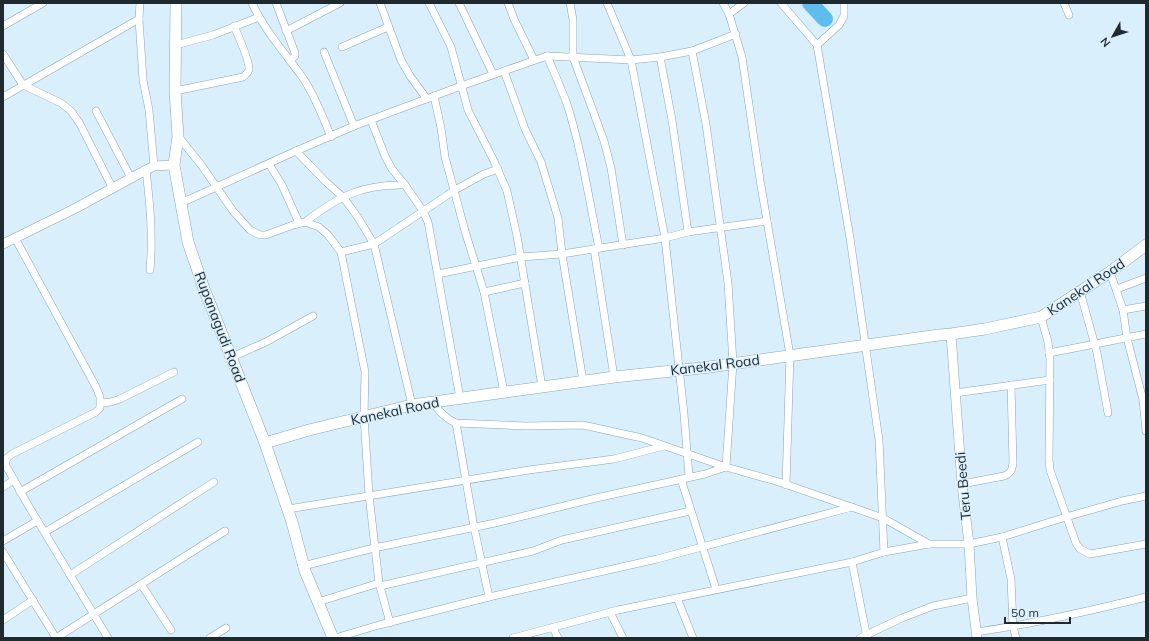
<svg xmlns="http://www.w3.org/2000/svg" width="1149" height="641" font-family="Mulish,sans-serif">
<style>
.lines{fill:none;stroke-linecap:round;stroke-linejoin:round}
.river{stroke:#5ebded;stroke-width:16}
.minor-casing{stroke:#8ba5b4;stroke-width:8}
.tertiary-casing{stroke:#8ba5b4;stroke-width:10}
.primary-casing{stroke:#8ba5b4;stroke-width:12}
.minor{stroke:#fff;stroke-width:7}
.tertiary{stroke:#fff;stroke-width:9}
.primary{stroke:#fff;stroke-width:11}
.labels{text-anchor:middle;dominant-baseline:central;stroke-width:3;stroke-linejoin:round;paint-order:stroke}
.street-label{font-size:14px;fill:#1f2a30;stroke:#d9effc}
</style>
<rect width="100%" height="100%" fill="#d9effc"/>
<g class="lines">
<!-- river -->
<polyline class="river" points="810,3 825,19"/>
<defs>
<g id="minor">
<polyline points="140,3 139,19 143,80 149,110 154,166"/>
<path d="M252,3c13,28 33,50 51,75 12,18 20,39 28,59"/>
<polyline points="276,3 295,53 295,56 290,61"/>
<polyline points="380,3 401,60 410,76 427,99"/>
<polyline points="429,3 451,47 468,110 494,161 507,191 517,236 542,387"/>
<polyline points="459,3 493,74"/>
<polyline points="508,3 514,19 534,60"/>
<polyline points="570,3 573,20 573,57 604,141 611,168 623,245"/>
<polyline points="607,3 631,60 665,238 684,414 689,476"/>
<polyline points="723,3 729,14 742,57 760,180 790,355 786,485"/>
<polyline points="781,3 817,45 850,238 879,440 884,552"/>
<polyline points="1064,3 1069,15"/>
<polyline points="729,14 744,3"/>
<polyline points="3,26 43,3"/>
<polyline points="286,31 340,3"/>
<polyline points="176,45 213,35 259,17"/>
<polyline points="817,45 839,25 844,16 844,3"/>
<polyline points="342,47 388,27"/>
<polyline points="324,52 354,126"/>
<polyline points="3,54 23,85 61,103 71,111 80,124 112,187"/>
<path d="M547,56c7,16 14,32 20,48 15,47 22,96 32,144"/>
<polyline points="660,57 672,120 688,232"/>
<polyline points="504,71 525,129 541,162 558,218 562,254 583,381"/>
<path d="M175,91l68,-14c2,-2 5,-4 6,-7 1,-8 -11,-35 -15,-44"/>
<polyline points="434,96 441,128 445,157 465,231 484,292 504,392"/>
<polyline points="3,97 139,19"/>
<polyline points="96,111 131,178"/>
<polyline points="371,120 385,156 392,169 405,185 423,211 428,222 460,398"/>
<polyline points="178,136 202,166 233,211 250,230 260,235 266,235 293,225 305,222 319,227 328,235 341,252 365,372 364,417 369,495 379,583 390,623"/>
<polyline points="296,151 326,182 343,197 357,216 374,244 412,405"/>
<polyline points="269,164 282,185 299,223"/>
<path d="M146,170c4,34 7,66 4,100"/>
<polyline points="181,203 296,151 354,126 461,86 547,56 631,60 660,57 692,51 736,34"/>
<path d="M305,222c34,-26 57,-38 100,-37"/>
<polyline points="15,238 96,387 100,397 100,408 96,412 12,454 7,458 5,464 28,505 108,638"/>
<polyline points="594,249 614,377"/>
<polyline points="341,252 374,244 455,190 484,174 498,169"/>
<polyline points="1110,272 1123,310 1127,338 1143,400 1146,431"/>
<polyline points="438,274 521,257 562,254 665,238 688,232 767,221"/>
<polyline points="1117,289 1146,278"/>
<polyline points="1080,291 1097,353 1108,413"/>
<polyline points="484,292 525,283"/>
<polyline points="1123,310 1146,306"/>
<polyline points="1041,317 1048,342 1050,360 1049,459 1050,470 1076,543 1080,549 1090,554 1146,544"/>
<polyline points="1049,353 1146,334"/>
<polyline points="232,357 266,342 313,316"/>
<polyline points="955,393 1050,380"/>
<polyline points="101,403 111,402 120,399 174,372"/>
<path d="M433,403c7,9 13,16 23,20l70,3 57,-1 59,13 84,29 53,15 104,36 46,26"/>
<polyline points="456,423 474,527 489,597"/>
<polyline points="681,479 716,589"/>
<path d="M962,484l42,-8c7,-3 8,-6 9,-13l-2,-78"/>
<polyline points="3,487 14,480"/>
<polyline points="20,492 182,399"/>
<polyline points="288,509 529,470 614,459 664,446"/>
<polyline points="45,532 198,442"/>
<polyline points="1002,537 1011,579 1013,626 1016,638"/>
<polyline points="3,541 37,521"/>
<polyline points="3,552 56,638 225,531"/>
<polyline points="852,562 867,638"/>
<polyline points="303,566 374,548 495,523 596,498 705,474 726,467 733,363 728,283 706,124 692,51"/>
<polyline points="70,575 214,482"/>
<polyline points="141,584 171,630"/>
<polyline points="380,586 533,551 562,540 690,511"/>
<polyline points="677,598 693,638"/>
<polyline points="318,602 379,583"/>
<polyline points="610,612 623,638"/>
<polyline points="3,620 33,600"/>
<polyline points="553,628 558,638"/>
<path d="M976,632c57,-8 114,-21 170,-35"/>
<polyline points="210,638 226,628"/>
<polyline points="335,638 379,625 489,597 657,559 852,507"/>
<polyline points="513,638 618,610 852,562 884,552 929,544 969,544 1002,537 1066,517 1122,501 1146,496"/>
<polyline points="860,638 902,618 933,606 972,598"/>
</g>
<g id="tertiary">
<polyline points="3,244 76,208 146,170 154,166 174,165"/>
<polyline points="951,334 962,484 969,544 972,598 977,638"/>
</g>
<g id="primary">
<polyline points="176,3 175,91 178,136 174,165 188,242 203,286 265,443 292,522 305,571 333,638"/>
<polyline points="265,443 309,430 412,405 614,377 702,368 939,335 951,334 985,329 1041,317 1110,272 1146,245"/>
</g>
</defs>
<!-- minor casing -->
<use href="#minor" class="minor-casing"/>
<!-- tertiary casing -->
<use href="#tertiary" class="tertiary-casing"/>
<!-- primary casing -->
<use href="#primary" class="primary-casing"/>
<!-- minor -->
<use href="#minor" class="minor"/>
<!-- tertiary -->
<use href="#tertiary" class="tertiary"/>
<!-- primary -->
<use href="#primary" class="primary"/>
</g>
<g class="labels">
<!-- street labels -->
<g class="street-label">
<text transform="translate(1086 287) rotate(-34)">Kanekal Road</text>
<text transform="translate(220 327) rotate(69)">Rupanagudi Road</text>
<text transform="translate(715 365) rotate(-7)">Kanekal Road</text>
<text transform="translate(395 411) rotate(-12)">Kanekal Road</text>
<text transform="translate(963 486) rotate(-95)">Teru Beedi</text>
</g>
</g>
<!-- border -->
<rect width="1149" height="641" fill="none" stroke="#1f2a30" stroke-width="8"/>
<!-- north arrow -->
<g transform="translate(1113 36) rotate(231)" stroke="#d9effc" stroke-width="3" paint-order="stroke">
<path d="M0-3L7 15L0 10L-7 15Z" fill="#1f2a30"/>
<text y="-6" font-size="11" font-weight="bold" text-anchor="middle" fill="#1f2a30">N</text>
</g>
<!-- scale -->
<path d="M1005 617v6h65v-6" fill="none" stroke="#1f2a30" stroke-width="2"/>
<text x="1011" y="617" font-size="12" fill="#1f2a30" stroke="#d9effc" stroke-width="3" paint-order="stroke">50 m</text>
</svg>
